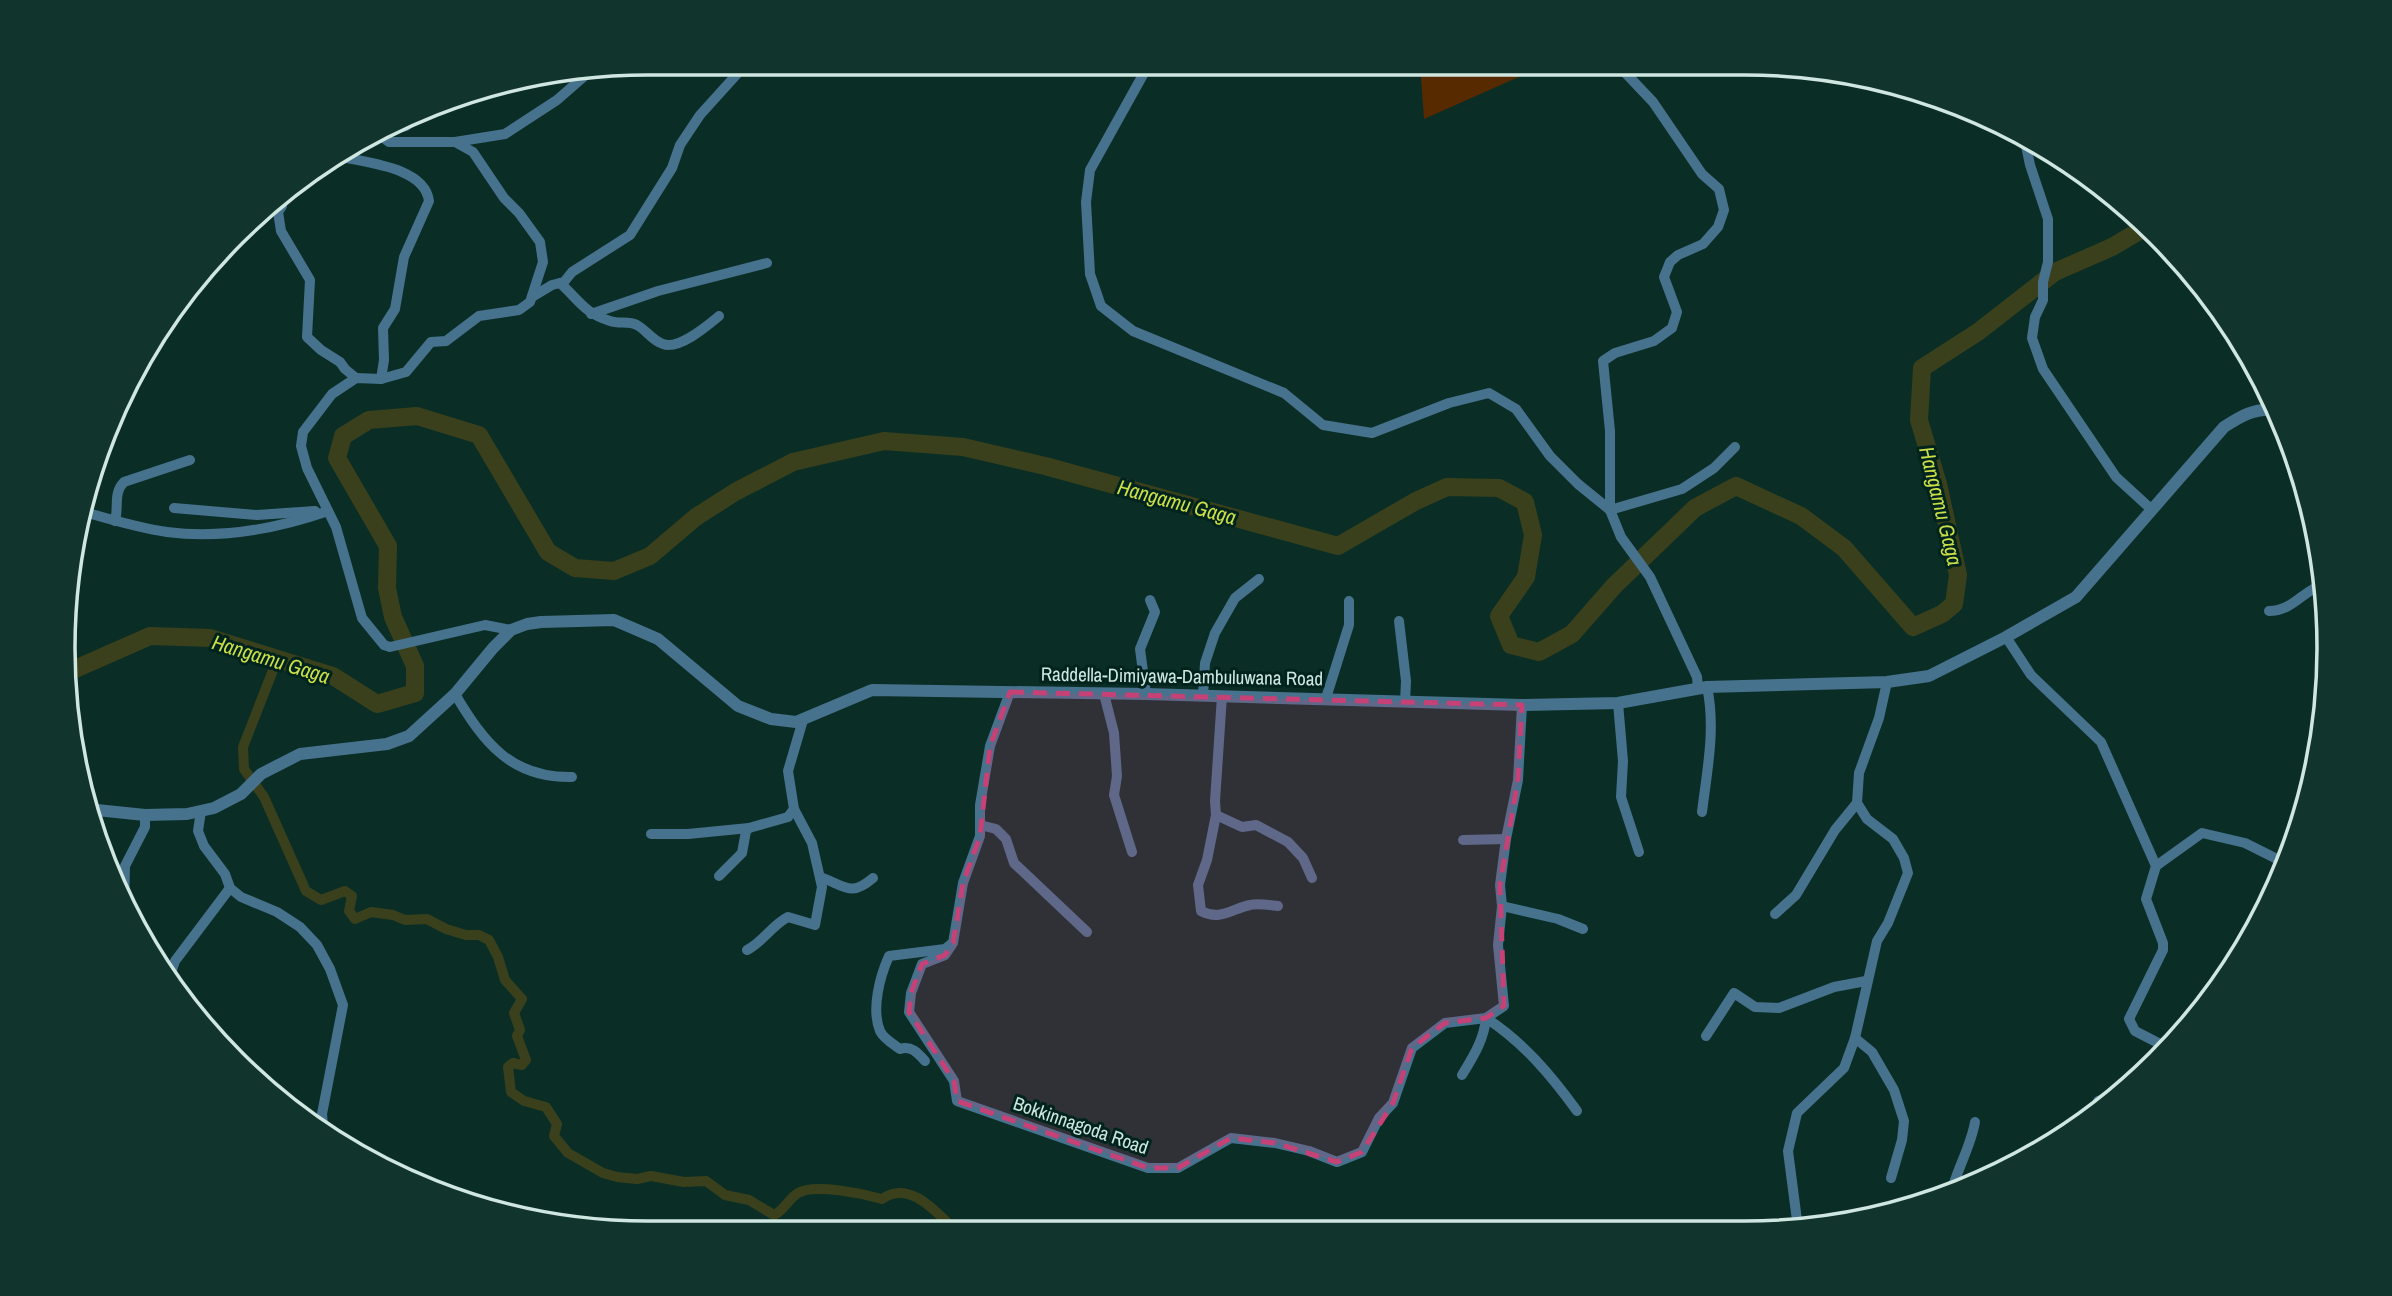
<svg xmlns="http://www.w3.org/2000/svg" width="2392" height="1296" font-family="'Archivo Narrow',sans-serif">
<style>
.green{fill:#572a00}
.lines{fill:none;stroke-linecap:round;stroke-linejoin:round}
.canal{stroke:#3a401b;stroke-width:10}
.river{stroke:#3a401b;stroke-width:18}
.minor{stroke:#47728d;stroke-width:10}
.tertiary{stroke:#47728d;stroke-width:12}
.marked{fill:#c54176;fill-opacity:0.2;stroke:#c54176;stroke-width:5;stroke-dasharray:14 9;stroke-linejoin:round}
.labels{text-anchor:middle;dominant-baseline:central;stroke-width:6;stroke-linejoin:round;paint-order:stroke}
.street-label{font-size:19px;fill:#cfe7e0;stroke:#00241d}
.water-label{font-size:21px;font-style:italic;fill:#ccdf48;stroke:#00241d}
.rim{fill:none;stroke:#cfe7e0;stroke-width:3.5}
</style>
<rect width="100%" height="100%" fill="#0a2e26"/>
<!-- green -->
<polygon class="green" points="1420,64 1548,64 1424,119"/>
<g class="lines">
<!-- canal -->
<path class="canal" d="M277,660l-34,87 1,22 20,28 42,94 15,9 24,-9 7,5 -3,15 6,8 16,-7 22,3 12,5 22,-1 19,10 20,6h13l10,5 9,17 7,23 17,19 -8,14 6,17 -3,6 9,24 -4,5 -9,-2 -5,4 3,25 13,9 22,6 11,17 -3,12 14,17 35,20 14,4 20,2 14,-3 33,6 22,-1 19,14 24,5 25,15c11,-5 14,-16 24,-22 16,-10 66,1 84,6 28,-20 55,14 74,32"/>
<!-- river -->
<polyline class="river" points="66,673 150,636 210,638 333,676 377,704 415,693 415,666 393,617 387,588 388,546 337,458 343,436 369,420 417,416 479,435 548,552 575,568 614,571 650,556 696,517 735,492 793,462 884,441 963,447 1045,466 1338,546 1416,501 1447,487 1499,488 1525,502 1533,535 1526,577 1499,616 1511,645 1539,652 1572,634 1614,586 1695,508 1736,486 1801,516 1844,548 1913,627 1942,614 1954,604 1958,575 1938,484 1919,420 1922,368 1978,332 2055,272 2112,247 2146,227"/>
<!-- minor -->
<g class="minor">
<polyline points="1149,64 1090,170 1086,202 1090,274 1101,306 1133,331 1284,393 1323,425 1372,433 1449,403 1489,393 1516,409 1550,456 1578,484 1610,510 1682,489 1714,468 1735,447"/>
<polyline points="1617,64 1653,102 1702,174 1719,189 1724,210 1718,227 1703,244 1678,255 1670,262 1664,277 1677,312 1672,328 1654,341 1615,353 1603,361 1610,431 1610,510 1621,537 1650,577 1697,677 1698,688"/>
<polyline points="434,108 475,92"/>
<polyline points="397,128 406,126 422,114"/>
<polyline points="381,136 389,142 455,142 473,152 504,198 519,213 540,242 543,262 530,302 519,310 479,316 446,341 431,342 406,372 381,379 356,378 332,394 303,432 301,446 307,468 336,527 362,618 384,645 390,647 485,625 511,630"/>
<polyline points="2024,136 2030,165 2048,219 2048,262 2043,282 2043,300 2035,317 2032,338 2043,369 2116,477 2152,510"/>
<polyline points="455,142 505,134 557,100 588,73"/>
<path d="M342,157c27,6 83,11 87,44l-25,56 -9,52 -12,19 1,32 -3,19"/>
<polyline points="282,206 278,212 281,231 310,280 307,337 321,350 340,362 345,369 356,378"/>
<path d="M560,283c19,17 24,30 50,38 9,3 19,0 27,4 9,5 16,16 26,19 16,6 44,-18 56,-28"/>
<polyline points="532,297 552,285 564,282 572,272 630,235 672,168 680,145 700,115 747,63"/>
<polyline points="591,314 658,291 767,263"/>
<polyline points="174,508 257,515 315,511"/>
<path d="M81,511c28,8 57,17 86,21 54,7 109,-3 161,-21"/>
<path d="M115,521c4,-14 -2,-28 9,-39l66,-22"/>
<path d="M2269,611c24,0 33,-20 55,-27"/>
<polyline points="1399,621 1406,681 1405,702"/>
<polyline points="2006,637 2031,675 2101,742 2156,866 2146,899 2163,943 2163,950 2129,1019 2135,1031 2168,1048"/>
<polyline points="1010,692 990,746 980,805 980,836 963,883 953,943 945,955 922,964 911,993 909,1012 954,1081 957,1101 1148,1168 1178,1168 1231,1138 1275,1143 1309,1151 1337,1162 1362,1152 1379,1118 1393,1103 1412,1048 1445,1023 1486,1018 1504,1006 1498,945 1502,906 1500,885 1506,839 1518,780 1522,705"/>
<path d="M455,694c29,49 56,84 117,83"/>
<polyline points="1104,694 1114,733 1117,776 1114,795 1132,852"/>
<polyline points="1146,694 1140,649 1155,612 1150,600"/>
<polyline points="1203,696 1205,663 1215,633 1235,598 1259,579"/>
<path d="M1222,696l-7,105 1,14 -9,45 -9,25 3,26c19,10 30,-2 49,-6 8,-2 19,0 28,1"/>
<polyline points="1326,698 1349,625 1349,601"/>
<polyline points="1618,703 1623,761 1621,797 1639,852"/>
<polyline points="201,811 198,831 204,846 225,874 230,888 241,897 277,912 300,927 317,945 330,969 343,1005 322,1114 323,1125"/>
<path d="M1702,812c5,-41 14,-84 5,-125"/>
<polyline points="1216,815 1242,827 1256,825 1288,842 1303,858 1312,878"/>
<polyline points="980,825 996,829 1006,839 1014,863 1087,932"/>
<polyline points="651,834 688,834 749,828"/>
<polyline points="1463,840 1506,839"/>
<polyline points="2156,866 2202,833 2245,843 2285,863"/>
<polyline points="719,876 742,853 746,831 749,828 788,817 794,809 788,771 803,720"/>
<path d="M820,877c24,8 30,21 53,1"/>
<polyline points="1502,906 1558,919 1583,929"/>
<polyline points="124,908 125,866 145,827 145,815"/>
<polyline points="1775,914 1796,895 1835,830 1857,803"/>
<path d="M747,950c16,-8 25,-25 41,-33l27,8 7,-38 -10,-44 -18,-34"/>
<polyline points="171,973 175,961 230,888"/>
<polyline points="1706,1036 1734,993 1755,1007 1779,1008 1834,987 1866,981"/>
<polyline points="1855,1038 1872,1052 1894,1090 1904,1121 1902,1140 1891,1178"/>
<path d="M925,1061c-7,-8 -14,-16 -25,-12 -7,-5 -17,-11 -20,-18 -9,-22 0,-55 9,-75l56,-7 6,-5"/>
<path d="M1462,1075c11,-18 22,-35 24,-57 37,24 65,57 91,93"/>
<polyline points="2094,1113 2098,1101 2113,1096"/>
<path d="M1951,1193c6,-24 20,-47 24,-71"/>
<polyline points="1798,1228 1788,1151 1797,1113 1844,1068 1855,1038 1877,941 1888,923 1908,873 1904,858 1893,839 1867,819 1857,803 1859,773 1879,718 1887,682"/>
</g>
<!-- tertiary -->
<path class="tertiary" d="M87,809l58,6 42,-1 27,-6 27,-14 20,-20 39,-20 87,-10 22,-8 46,-42 38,-46 18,-18 16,-6 14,-2 73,-2 44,19 80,67 33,13 25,3 76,-32 274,4 376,11 96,-2 89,-16 180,-5 42,-6 77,-39 70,-40 148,-170c17,-11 30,-19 51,-17"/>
</g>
<!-- marked area -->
<path class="marked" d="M1010,692l512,13 -4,75 -18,105 4,121 -18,12 -41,5 -33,25 -19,55 -31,49 -25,10 -62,-19 -44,-5 -53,30h-30l-191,-67 -3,-20 -45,-69 2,-19 11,-29 23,-9 8,-12 10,-60 17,-47 10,-90z"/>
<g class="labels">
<!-- street labels -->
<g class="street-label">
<text transform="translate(1182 676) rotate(1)">Raddella-Dimiyawa-Dambuluwana Road</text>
<text transform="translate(1081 1125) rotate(19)">Bokkinnagoda Road</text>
</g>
<!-- water labels -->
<g class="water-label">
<text transform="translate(1177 502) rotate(15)">Hangamu Gaga</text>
<text transform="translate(1941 506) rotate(76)">Hangamu Gaga</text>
<text transform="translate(271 659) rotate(17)">Hangamu Gaga</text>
</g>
</g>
<!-- crop -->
<path d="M0 0H2392V1296H0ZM648 75H1744A573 573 0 0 1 2317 648V648A573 573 0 0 1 1744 1221H648A573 573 0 0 1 75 648V648A573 573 0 0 1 648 75Z" fill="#11342d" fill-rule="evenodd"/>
<path class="rim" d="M648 75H1744A573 573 0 0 1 2317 648V648A573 573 0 0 1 1744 1221H648A573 573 0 0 1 75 648V648A573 573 0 0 1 648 75Z"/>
</svg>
